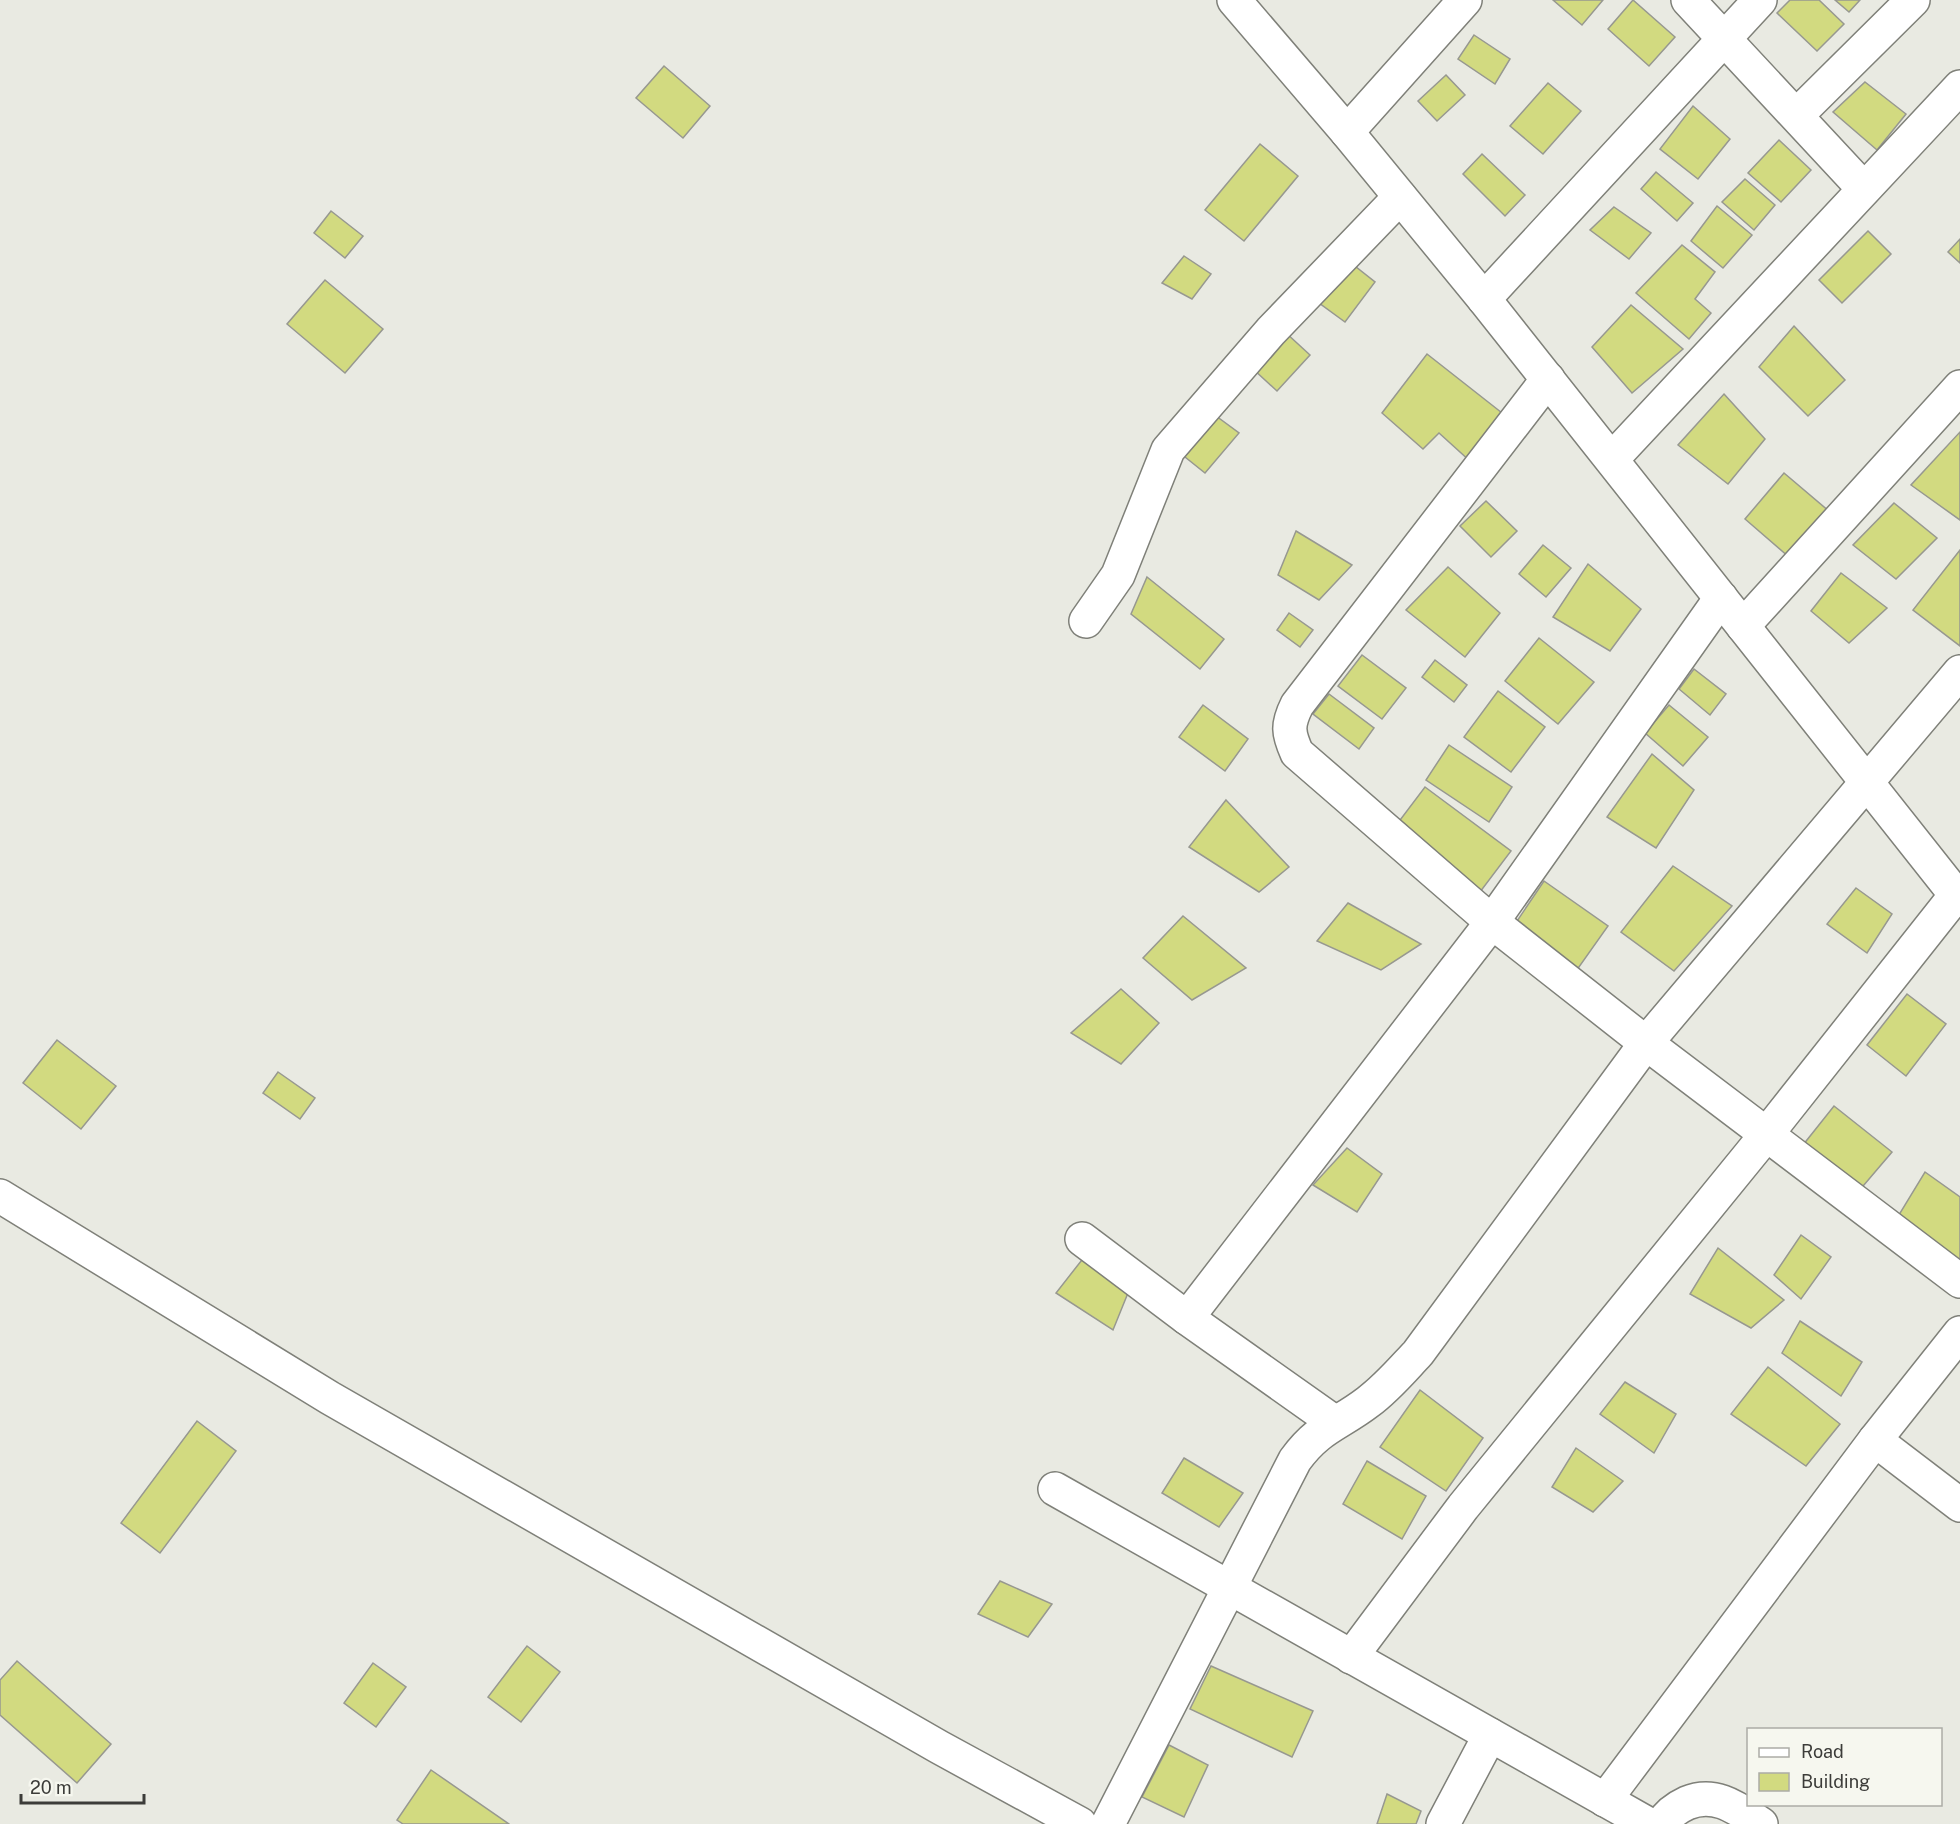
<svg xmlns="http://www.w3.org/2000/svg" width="1960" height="1824" font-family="'Public Sans',sans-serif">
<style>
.building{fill:#d2da80;stroke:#979890;stroke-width:1.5}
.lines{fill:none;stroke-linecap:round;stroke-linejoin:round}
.minor-casing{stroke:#7f8079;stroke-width:36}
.minor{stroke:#fff;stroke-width:33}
</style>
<rect width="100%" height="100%" fill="#e9eae2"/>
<!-- building -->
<g class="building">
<polygon points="1553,0 1603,0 1582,25"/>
<polygon points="1633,0 1675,37 1649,66 1608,29"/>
<polygon points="1790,0 1819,0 1844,24 1817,51 1777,13"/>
<polygon points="1835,0 1860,0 1849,12"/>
<polygon points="1474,35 1510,59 1495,84 1458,59"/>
<polygon points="664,66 710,106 683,138 636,98"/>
<polygon points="1446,75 1465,95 1437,121 1418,101"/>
<polygon points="1865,82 1906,114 1877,150 1833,112"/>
<polygon points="1548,83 1581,111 1543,154 1510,126"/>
<polygon points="1693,106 1730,139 1698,179 1660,149"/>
<polygon points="1779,140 1811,170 1781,202 1748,173"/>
<polygon points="1260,144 1298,176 1244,241 1205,210"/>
<polygon points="1482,154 1525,195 1505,216 1463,174"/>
<polygon points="1656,172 1693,203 1677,221 1641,189"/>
<polygon points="1745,179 1775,205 1754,230 1722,202"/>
<polygon points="1717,206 1752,235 1723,268 1691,241"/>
<polygon points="1614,207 1651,233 1629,259 1590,230"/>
<polygon points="331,211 363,236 345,258 314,233"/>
<polygon points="1868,231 1891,254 1842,303 1819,280"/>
<polygon points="1960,239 1960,263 1948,252"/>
<polygon points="1682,245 1715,272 1695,299 1711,313 1689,339 1636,293"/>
<polygon points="1184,256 1211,274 1192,299 1162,283"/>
<polygon points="1346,259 1375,282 1345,322 1315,300"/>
<polygon points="325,280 383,329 345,373 287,324"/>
<polygon points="1631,305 1683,349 1632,393 1592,347"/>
<polygon points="1794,326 1845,380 1808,416 1759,367"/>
<polygon points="1285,332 1310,355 1277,391 1252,368"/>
<polygon points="1427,354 1511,420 1471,462 1439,433 1423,449 1382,413"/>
<polygon points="1724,394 1765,439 1728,484 1678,445"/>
<polygon points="1212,413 1239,433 1205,473 1175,449"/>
<polygon points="1960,432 1960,520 1911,485"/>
<polygon points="1784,473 1830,512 1790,558 1745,519"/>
<polygon points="1486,501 1517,531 1491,557 1460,526"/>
<polygon points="1894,503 1937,538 1896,579 1853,545"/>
<polygon points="1296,531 1352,565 1319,600 1278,575"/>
<polygon points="1543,545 1571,568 1546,597 1519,574"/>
<polygon points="1960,550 1960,646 1913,610"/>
<polygon points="1588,564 1641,609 1610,651 1553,617"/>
<polygon points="1448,567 1500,613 1465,657 1406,610"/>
<polygon points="1841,573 1887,608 1849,643 1811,611"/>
<polygon points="1147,577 1224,639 1200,669 1131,614"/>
<polygon points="1289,613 1313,630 1300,647 1277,630"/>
<polygon points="1539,638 1594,682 1558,724 1505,681"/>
<polygon points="1362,655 1406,688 1382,719 1338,686"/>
<polygon points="1435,660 1467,685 1454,702 1422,677"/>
<polygon points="1694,669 1726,694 1710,715 1679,689"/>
<polygon points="1498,691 1545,727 1511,772 1464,737"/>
<polygon points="1329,694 1374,728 1359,749 1313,714"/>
<polygon points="1203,705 1248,739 1225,771 1179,737"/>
<polygon points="1669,705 1708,737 1683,766 1645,733"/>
<polygon points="1449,745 1512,787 1489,822 1426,780"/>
<polygon points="1652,754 1694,790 1656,848 1607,817"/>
<polygon points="1425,787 1511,851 1480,892 1394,828"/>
<polygon points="1226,800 1289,867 1259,892 1189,847"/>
<polygon points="1673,866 1732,906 1674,971 1621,932"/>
<polygon points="1544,881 1608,926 1574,974 1511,930"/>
<polygon points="1856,888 1892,914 1867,953 1827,924"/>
<polygon points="1348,903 1421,944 1381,970 1317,941"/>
<polygon points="1183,916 1246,968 1192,1000 1143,958"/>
<polygon points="1121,989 1159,1023 1121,1064 1071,1033"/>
<polygon points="1907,994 1946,1024 1906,1076 1867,1045"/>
<polygon points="57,1040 116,1086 81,1129 23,1083"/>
<polygon points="278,1072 315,1098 300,1119 263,1093"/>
<polygon points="1834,1106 1892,1152 1858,1192 1803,1145"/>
<polygon points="1347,1148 1382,1174 1357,1212 1313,1185"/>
<polygon points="1925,1172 1960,1197 1960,1270 1897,1218"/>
<polygon points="1801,1235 1831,1257 1801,1299 1774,1275"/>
<polygon points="1718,1248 1784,1300 1751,1328 1690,1294"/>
<polygon points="1085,1256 1130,1288 1113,1330 1056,1293"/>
<polygon points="1800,1321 1862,1362 1841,1396 1782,1353"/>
<polygon points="1768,1367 1840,1424 1806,1466 1731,1414"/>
<polygon points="1625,1382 1676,1414 1654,1453 1600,1414"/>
<polygon points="1420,1390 1483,1438 1446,1491 1380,1447"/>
<polygon points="197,1421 236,1451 160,1553 121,1523"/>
<polygon points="1576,1448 1623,1481 1593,1512 1552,1487"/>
<polygon points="1184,1458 1243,1493 1219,1527 1162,1493"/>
<polygon points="1367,1461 1426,1496 1402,1539 1343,1504"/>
<polygon points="1000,1581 1052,1604 1028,1637 978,1614"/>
<polygon points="527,1646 560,1672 521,1722 488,1697"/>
<polygon points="17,1661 111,1744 77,1783 0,1715 0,1680"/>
<polygon points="373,1663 406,1687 376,1727 344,1703"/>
<polygon points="1211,1666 1313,1711 1292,1757 1190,1709"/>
<polygon points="1169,1745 1208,1765 1184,1817 1142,1797"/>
<polygon points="431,1770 509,1824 403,1824 397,1820"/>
<polygon points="1387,1794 1421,1811 1416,1824 1377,1824"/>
</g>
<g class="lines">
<defs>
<g id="minor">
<polyline points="1234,0 1347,132 1484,299 1960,900"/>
<polyline points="1688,0 1864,189"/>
<polyline points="1797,115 1913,0"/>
<polyline points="1347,132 1465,0"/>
<polyline points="1484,299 1760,0"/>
<path d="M1548,379l-251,326c-10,20 -9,28 0,48l195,169 154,121 314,238"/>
<polyline points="1612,459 1960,87"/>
<polyline points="1086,621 1118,575 1168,450 1271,331 1400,197"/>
<polyline points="1743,626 1960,387"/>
<polyline points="0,1196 330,1398 939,1747 1080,1824"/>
<polyline points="1082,1239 1187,1318 1334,1422"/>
<polyline points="1187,1318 1492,922 1721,598"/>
<polyline points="1875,1440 1960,1505"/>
<polyline points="1055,1489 1648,1824"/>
<polyline points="1351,1657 1463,1507 1766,1135 1956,895"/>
<polyline points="1605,1800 1875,1440 1960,1333"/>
<path d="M1108,1824l187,-364c24,-33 43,-35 73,-58 19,-14 34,-32 50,-49l228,-310 314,-371"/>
<polyline points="1443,1824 1490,1735"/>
<path d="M1662,1824c6,-10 14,-16 25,-21 29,-12 51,6 74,21"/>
</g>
</defs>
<!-- minor casing -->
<use href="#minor" class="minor-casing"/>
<!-- minor -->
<use href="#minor" class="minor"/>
</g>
<!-- legend -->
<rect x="1747" y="1728" width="195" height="78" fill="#f6f7ef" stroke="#acaca6" stroke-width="1.5"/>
<rect x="1759" y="1748" width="30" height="9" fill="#ffffff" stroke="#acaca6" stroke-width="1.5"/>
<text x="1801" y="1758" font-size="18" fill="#3c3c39">Road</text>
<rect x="1759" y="1773" width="30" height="18" fill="#d2da80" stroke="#acaca6" stroke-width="1.5"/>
<text x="1801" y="1788" font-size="18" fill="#3c3c39">Building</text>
<!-- scale -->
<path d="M21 1794v9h123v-9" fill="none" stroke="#3c3c39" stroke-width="3"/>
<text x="30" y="1794" font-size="18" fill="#3c3c39" stroke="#f6f7ef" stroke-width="4.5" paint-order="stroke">20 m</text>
</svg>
